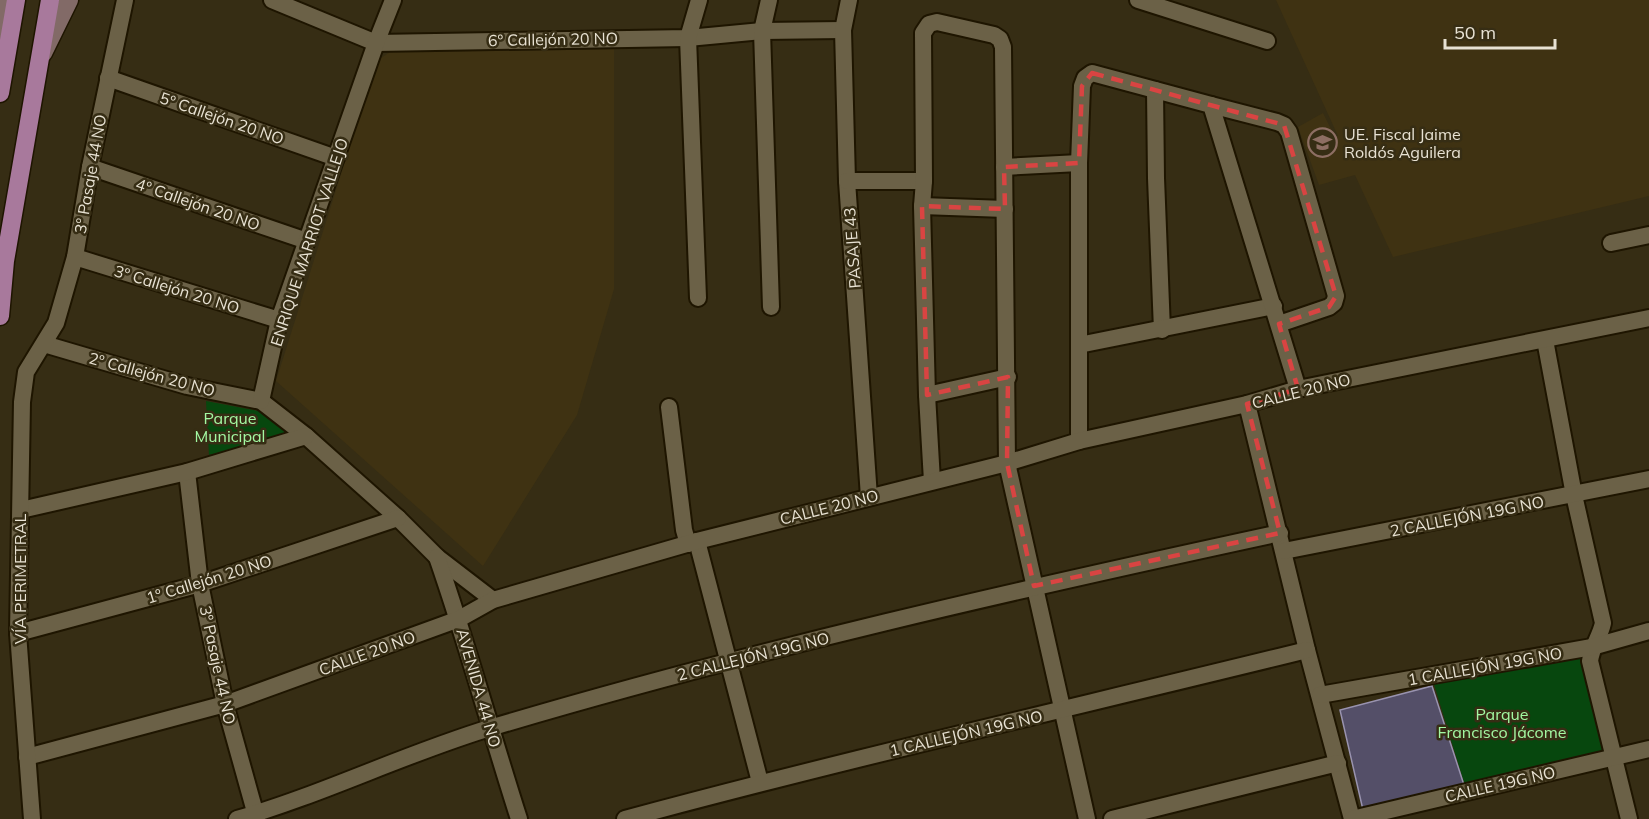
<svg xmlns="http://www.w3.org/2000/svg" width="1649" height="819" font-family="Mulish,sans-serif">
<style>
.built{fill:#3f3212}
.green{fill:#07470e}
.building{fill:#544f68;stroke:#9993af;stroke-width:1.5}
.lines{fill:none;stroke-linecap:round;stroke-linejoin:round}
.minor-casing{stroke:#1e1500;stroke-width:20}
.secondary-casing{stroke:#1e1500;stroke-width:21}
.trunk-casing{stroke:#1e1500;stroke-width:21}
.minor{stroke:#6b6147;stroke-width:16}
.secondary{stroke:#826a67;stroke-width:18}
.trunk{stroke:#a8799c;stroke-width:18}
.marked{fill:none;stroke:#d94442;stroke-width:4.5;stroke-dasharray:12 8;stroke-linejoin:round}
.labels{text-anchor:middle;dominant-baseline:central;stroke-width:5;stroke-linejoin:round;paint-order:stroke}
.street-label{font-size:16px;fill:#e8e2d3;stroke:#362d14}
.poi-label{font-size:16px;fill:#e8e2d3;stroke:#362d14;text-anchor:start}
.park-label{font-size:16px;fill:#a3f8a2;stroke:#362d14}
</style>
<rect width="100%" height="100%" fill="#362d14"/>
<!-- built -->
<g class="built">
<polygon points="1276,0 1649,0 1649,196 1393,257 1355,175 1319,185 1298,127 1323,113 1335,137 1338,136"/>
<polygon points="614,49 614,289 577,415 483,566 276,381 375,66 381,58 390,52"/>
</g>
<!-- green -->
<g class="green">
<polygon points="206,401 269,413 282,422 287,436 209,455"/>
<polygon points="1584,652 1606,753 1465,786 1433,681"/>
</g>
<!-- building -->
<polygon class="building" points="1432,686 1464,785 1363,810 1340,710"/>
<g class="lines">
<defs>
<g id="minor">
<polyline points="272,0 376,43 688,38 762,31 843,30"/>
<polyline points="769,0 762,31 771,307"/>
<polyline points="849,0 843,30 847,181 869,497"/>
<polyline points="1138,0 1267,41"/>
<polyline points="108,78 336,158"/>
<polyline points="1155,90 1156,178 1162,330"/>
<polyline points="1211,105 1277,122 1284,125 1289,132 1336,296 1334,303 1329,307 1279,324"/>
<polyline points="90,167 307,241"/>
<polyline points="1004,167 1079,163"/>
<polyline points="847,181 924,181"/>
<polyline points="922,206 1005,209"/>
<polyline points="1611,243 1649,235"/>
<polyline points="75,257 279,320"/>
<polyline points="698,298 688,38 699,0"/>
<path d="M1545,340l29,155 29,128c-3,14 -11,23 -13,38l39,158"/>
<polyline points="44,344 187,386 261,401 306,436 398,518 437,557 493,600"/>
<polyline points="1079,345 1274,306"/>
<polyline points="927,395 1008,377"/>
<polyline points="261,401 279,320 376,43 393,0"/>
<polyline points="1247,404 1307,650 1352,819"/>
<polyline points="669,407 684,530 688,544"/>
<polyline points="1079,441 1079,163 1082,86 1085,78 1092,73 1211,105 1298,389"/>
<polyline points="187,472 200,584 225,704 257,819"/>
<polyline points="932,481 927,395 922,206 924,181 923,33 929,24 937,22 994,35 1000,39 1003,47 1007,463 1087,819"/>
<polyline points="21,510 187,472 306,436"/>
<polyline points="697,541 760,782"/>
<polyline points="1284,551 1649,479"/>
<path d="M437,557c30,86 54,175 82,262"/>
<polyline points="18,633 200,584 398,518"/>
<polyline points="1320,695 1592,647 1649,631"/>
<polyline points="27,757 225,704 459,619 493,600 697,541 1007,463 1079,441 1247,404 1298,389 1649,318"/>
<polyline points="32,819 18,633 22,402 26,372 56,323 75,257 90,167 125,0"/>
<path d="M237,819c87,-25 169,-66 256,-92 259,-77 523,-137 787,-194"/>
<path d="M625,819c226,-61 455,-113 682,-169"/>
<polyline points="1112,819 1338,763"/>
<polyline points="1352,819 1649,749"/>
</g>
<g id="secondary">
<polyline points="3,0 8,37"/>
<polyline points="43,53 69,0"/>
</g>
<g id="trunk">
<polyline points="0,93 16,0"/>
<polyline points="0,316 5,261 50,0"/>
</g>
</defs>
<!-- minor casing -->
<use href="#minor" class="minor-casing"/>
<!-- secondary casing -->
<use href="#secondary" class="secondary-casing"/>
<!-- trunk casing -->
<use href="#trunk" class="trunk-casing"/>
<!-- minor -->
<use href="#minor" class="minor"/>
<!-- secondary -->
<use href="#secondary" class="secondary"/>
<!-- trunk -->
<use href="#trunk" class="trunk"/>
</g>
<!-- marked area -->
<path class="marked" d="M1092,73l192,52 52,171 -7,11 -50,17 19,65 -51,15 33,129 -246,53 -27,-123 1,-86 -81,18 -5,-189 83,3 -1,-42 75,-4 3,-77z"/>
<!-- icons -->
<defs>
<symbol id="school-ring" viewBox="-11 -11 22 22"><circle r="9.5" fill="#362d14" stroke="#8d6e63" stroke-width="1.5"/><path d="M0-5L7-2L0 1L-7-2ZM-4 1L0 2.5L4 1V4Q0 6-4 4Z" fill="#8d6e63"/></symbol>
</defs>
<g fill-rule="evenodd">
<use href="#school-ring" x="1306" y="126" width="33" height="33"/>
</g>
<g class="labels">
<!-- street labels -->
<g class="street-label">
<text transform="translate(553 39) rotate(-1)">6º Callejón 20 NO</text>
<text transform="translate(222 118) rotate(19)">5º Callejón 20 NO</text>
<text transform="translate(90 174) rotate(-80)">3º Pasaje 44 NO</text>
<text transform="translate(198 204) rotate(19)">4º Callejón 20 NO</text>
<text transform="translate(309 242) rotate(-72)">ENRIQUE MARRIOT VALLEJO</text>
<text transform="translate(852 248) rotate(-94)">PASAJE 43</text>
<text transform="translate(177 289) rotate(17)">3º Callejón 20 NO</text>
<text transform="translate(152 374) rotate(15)">2º Callejón 20 NO</text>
<text transform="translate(1301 391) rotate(-14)">CALLE 20 NO</text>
<text transform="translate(829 507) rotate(-14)">CALLE 20 NO</text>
<text transform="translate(1467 516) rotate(-11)">2 CALLEJÓN 19G NO</text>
<text transform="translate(20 579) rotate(-90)">VÍA PERIMETRAL</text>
<text transform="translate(209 579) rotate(-17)">1º Callejón 20 NO</text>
<text transform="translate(367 653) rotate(-20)">CALLE 20 NO</text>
<text transform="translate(753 656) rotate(-14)">2 CALLEJÓN 19G NO</text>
<text transform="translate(218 665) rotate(78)">3º Pasaje 44 NO</text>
<text transform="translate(1485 666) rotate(-10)">1 CALLEJÓN 19G NO</text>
<text transform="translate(479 688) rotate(74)">AVENIDA 44 NO</text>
<text transform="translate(966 733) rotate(-13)">1 CALLEJÓN 19G NO</text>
<text transform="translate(1500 784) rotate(-13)">CALLE 19G NO</text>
</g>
<!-- poi labels -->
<g class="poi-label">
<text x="1344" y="134">UE. Fiscal Jaime<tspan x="1344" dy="18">Roldós Aguilera</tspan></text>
</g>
<!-- park labels -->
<g class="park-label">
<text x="230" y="418">Parque<tspan x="230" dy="18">Municipal</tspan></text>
<text x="1502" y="714">Parque<tspan x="1502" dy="18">Francisco Jácome</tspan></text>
</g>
</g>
<!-- scale -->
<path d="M1445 39v9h110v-9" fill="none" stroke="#e8e2d3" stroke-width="3"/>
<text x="1454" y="39" font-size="18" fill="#e8e2d3" stroke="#362d14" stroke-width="4.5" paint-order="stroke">50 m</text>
</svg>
